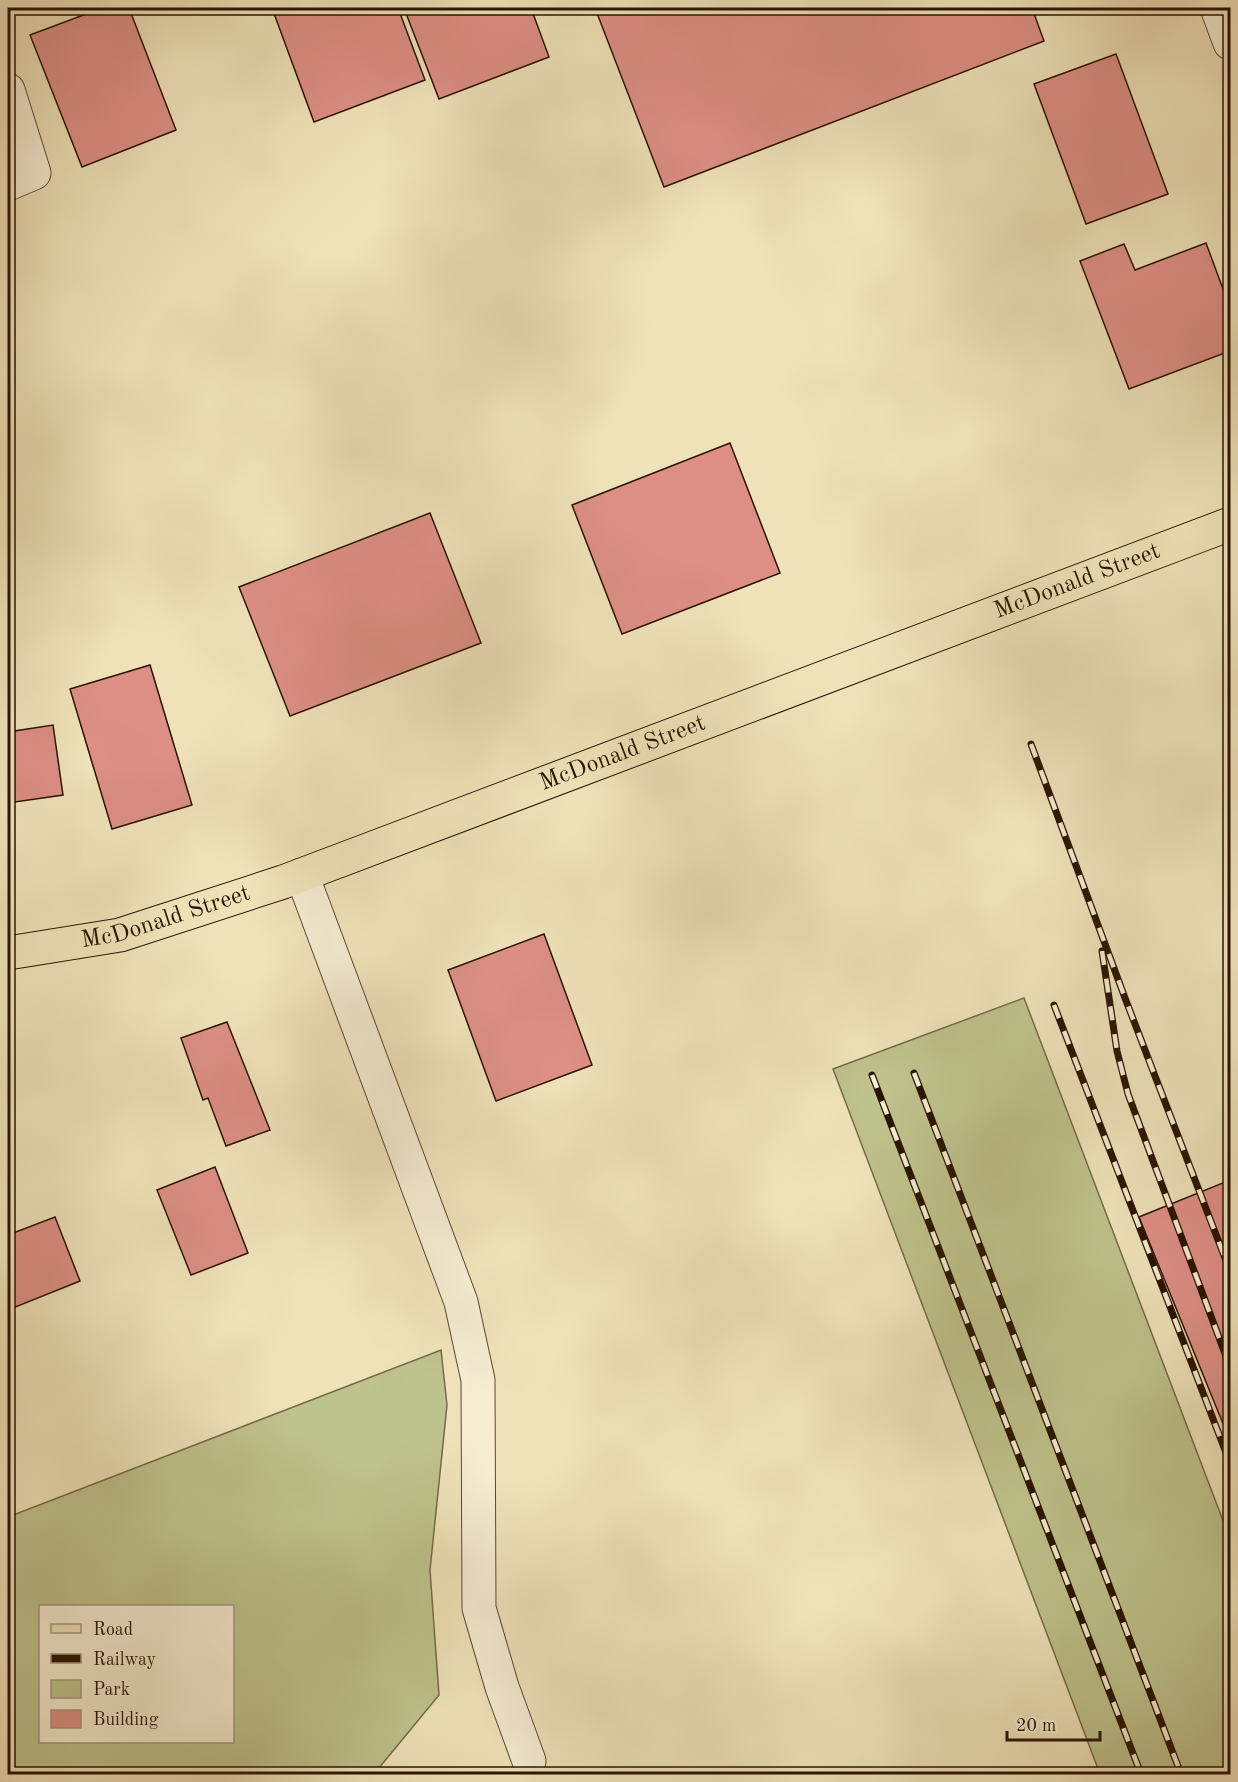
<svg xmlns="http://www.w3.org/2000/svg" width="1238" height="1782" font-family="'Old Standard TT',serif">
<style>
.green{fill:#bec28c;stroke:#746b46;stroke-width:1.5;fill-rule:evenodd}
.building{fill:#dd8f86;stroke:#2a1401;stroke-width:1.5}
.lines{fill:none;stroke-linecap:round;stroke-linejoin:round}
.minor-casing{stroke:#5b482f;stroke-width:35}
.major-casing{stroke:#2a1401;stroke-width:35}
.minor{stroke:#f5ecd2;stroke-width:33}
.major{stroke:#efe2b9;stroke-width:33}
.rail-casing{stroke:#2a1401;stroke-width:7}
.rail{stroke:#f5ecd2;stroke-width:4.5;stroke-dasharray:14;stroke-linecap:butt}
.labels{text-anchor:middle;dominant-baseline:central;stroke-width:4.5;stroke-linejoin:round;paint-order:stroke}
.street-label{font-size:24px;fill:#2a1401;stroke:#f5ecd2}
</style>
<rect width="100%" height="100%" fill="#efe2b9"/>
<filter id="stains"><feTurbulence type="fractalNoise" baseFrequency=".00333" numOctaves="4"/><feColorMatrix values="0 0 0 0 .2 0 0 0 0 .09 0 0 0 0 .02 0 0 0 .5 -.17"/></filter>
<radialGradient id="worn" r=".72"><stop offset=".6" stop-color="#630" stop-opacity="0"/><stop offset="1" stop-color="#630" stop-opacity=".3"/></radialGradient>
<!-- green -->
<g class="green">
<polygon points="1024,998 1230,1539 1230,1774 1100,1774 833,1069"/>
<path d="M441,1350l6,55 -17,165 9,125 -65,79h-366v-257zM40,1606h192v136h-192z"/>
</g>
<!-- building -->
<g class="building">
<polygon points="102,8 129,8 176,130 82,167 30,35"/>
<polygon points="272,8 398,8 425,80 314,122"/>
<polygon points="404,8 531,8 549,57 439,99"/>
<polygon points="595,8 1032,8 1044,41 664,187"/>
<polygon points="1116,54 1168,194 1086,224 1034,84"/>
<polygon points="1206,243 1230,308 1230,351 1129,389 1080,261 1124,244 1135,270"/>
<polygon points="730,443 780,573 622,634 572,505"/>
<polygon points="430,513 481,643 290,716 239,587"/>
<polygon points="150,665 192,805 112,829 70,689"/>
<polygon points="53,725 63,795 8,803 8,732"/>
<polygon points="544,934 592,1065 496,1101 448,970"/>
<polygon points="227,1022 270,1130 226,1146 208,1098 203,1100 181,1038"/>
<polygon points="215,1167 248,1253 191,1275 157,1190"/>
<polygon points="1230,1180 1230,1441 1139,1217"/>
<polygon points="55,1217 80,1281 8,1310 8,1235"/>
</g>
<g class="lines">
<defs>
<g id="minor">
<polyline points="1217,8 1230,43"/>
<polyline points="8,90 34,173 8,184"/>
<polyline points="302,875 461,1302 478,1380 479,1608 502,1687 529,1761"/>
</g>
<g id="major">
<path id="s1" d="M8,953l112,-18 163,-53 947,-358"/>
</g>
</defs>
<!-- minor casing -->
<use href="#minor" class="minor-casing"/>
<!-- major casing -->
<use href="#major" class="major-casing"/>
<!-- minor -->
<use href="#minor" class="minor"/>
<!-- major -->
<use href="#major" class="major"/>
<defs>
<g id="rail">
<polyline points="1031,744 1125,998 1230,1271"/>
<polyline points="1102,951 1117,1051 1128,1094 1230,1367"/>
<polyline points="1054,1005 1230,1463"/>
<polyline points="914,1073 1181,1774"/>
<polyline points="872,1075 1141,1774"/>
</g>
</defs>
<!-- rail casing -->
<use href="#rail" class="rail-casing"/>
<!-- rail -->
<use href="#rail" class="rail"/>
</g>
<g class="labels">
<!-- street labels -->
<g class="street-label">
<text stroke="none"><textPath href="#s1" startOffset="1134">McDonald Street</textPath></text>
<text stroke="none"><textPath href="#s1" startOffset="648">McDonald Street</textPath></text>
<text stroke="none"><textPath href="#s1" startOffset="162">McDonald Street</textPath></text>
</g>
</g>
<!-- margin -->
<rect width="1238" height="1782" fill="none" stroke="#efe2b9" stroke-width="30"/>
<rect x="9" y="9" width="1220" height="1764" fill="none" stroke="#2a1401" stroke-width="3"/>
<rect x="15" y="15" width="1208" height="1752" fill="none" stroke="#2a1401" stroke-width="1.5"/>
<!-- legend -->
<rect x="39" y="1605" width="195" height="138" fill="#f5ecd2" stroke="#a4967e" stroke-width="1.5"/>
<rect x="51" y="1624" width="30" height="9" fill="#efe2b9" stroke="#a4967e" stroke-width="1.5"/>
<text x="93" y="1635" font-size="18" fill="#2a1401">Road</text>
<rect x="51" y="1654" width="30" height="9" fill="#2a1401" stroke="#a4967e" stroke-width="1.5"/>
<text x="93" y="1665" font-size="18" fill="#2a1401">Railway</text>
<rect x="51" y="1680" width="30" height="18" fill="#bec28c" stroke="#a4967e" stroke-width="1.5"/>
<text x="93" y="1695" font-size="18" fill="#2a1401">Park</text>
<rect x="51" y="1710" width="30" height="18" fill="#dd8f86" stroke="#a4967e" stroke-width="1.5"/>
<text x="93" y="1725" font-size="18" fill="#2a1401">Building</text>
<!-- scale -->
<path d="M1007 1731v9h93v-9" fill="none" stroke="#2a1401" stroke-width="3"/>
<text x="1016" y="1731" font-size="18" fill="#2a1401" stroke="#f5ecd2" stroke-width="4.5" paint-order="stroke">20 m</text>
<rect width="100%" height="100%" filter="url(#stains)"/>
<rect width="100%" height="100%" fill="url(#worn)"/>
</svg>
